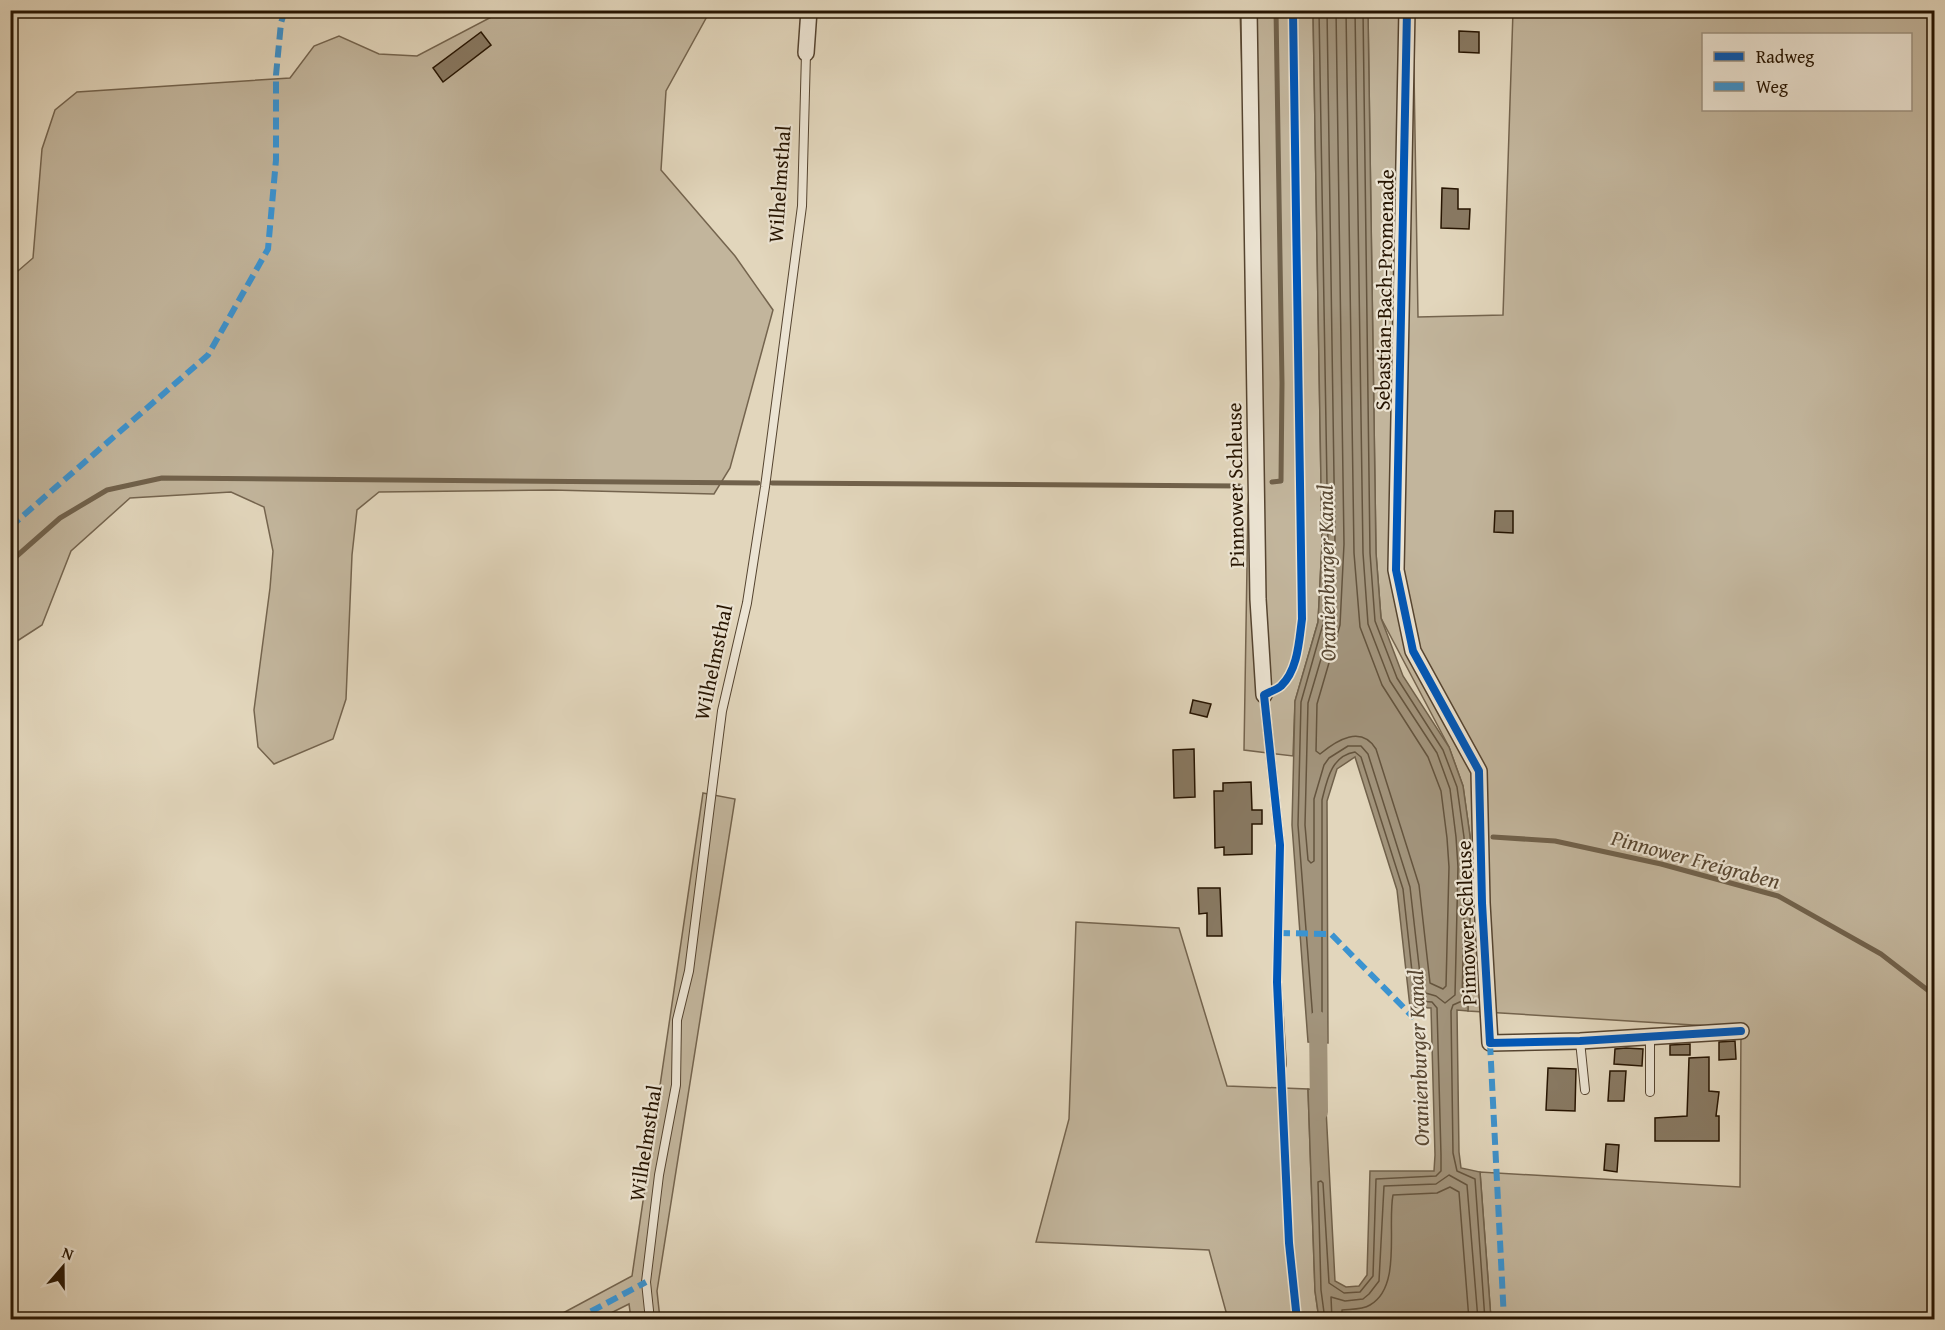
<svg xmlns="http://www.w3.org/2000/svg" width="1945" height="1330" font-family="'Gentium Book Plus',serif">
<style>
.green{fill:#c2b59c;stroke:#74644e;stroke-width:1.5;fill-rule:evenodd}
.water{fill:#a2947c;stroke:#70614b;stroke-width:1.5}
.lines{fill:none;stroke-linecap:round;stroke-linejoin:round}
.shore{stroke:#64543e;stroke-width:1.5}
.stream{stroke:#70614b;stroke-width:5}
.canal{stroke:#a2947c;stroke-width:18}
.building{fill:#887962;stroke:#261401;stroke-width:1.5}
.service-casing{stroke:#554430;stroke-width:10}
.minor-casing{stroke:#554430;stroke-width:18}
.service{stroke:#ece4d3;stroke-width:8}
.minor{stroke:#ece4d3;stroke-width:15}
.quiet{stroke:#3b93d0;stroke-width:6;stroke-dasharray:12 6;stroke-linecap:butt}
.cycleway-casing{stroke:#ece4d3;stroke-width:11}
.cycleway{stroke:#0057b8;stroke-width:8}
.labels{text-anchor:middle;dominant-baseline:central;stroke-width:4.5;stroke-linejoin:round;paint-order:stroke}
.street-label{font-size:21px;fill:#261401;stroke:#ece4d3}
.water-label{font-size:22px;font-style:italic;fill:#584732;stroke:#ece4d3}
</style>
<rect width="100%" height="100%" fill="#e2d6bc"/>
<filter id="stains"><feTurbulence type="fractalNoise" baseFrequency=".00333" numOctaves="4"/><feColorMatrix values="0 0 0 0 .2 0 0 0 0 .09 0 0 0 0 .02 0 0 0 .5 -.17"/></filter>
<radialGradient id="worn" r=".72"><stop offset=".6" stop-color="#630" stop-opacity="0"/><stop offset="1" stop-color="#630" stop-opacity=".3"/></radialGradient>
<!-- green -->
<g class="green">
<polygon points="566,10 710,11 666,91 661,170 735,256 773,310 730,468 714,494 552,490 379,492 357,510 352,555 346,699 333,739 274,764 258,747 254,710 270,588 273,551 264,507 231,492 130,498 71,551 42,625 11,645 11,277 33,258 42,149 55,110 77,92 290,78 314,46 339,36 379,54 417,56 497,14 533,17"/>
<polygon points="1240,11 1313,11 1322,543 1318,622 1295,701 1293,756 1244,750 1248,505 1255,464"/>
<path d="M1368,11h45l5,306 85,-2 10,-304h421v1308h-443l-11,-147 260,15 1,-159 -273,-17 3,-144 -1,-31 -7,-50 -14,-39 -68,-129 -5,-65zM1704,34h206v76h-206z"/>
<polygon points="703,793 735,799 657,1291 660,1319 631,1319 629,1304 599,1319 550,1320 632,1276"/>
<polygon points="1076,922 1179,928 1227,1086 1308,1089 1315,1291 1319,1319 1228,1319 1209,1250 1036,1242 1069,1119"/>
</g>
<!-- water -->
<polygon class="water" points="1313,11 1368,11 1376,553 1381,618 1403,676 1449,747 1463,786 1470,836 1471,867 1468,1011 1457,1010 1459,1152 1461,1168 1480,1172 1491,1319 1319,1319 1315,1291 1308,1089 1325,1090 1335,1281 1346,1287 1359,1286 1367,1275 1370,1171 1434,1171 1435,1155 1431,1008 1410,1007 1397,890 1355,757 1337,769 1327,801 1328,1043 1308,1042 1292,825 1295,701 1318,622 1322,543"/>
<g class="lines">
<!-- shore -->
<g class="shore">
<path d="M1319,10l9,534 -5,80 -22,78 -3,123 16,209 5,2 3,-3v-233c5,-20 9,-44 33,-48l6,5 42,132 12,110 3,2 14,1 5,6 4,147v16l-5,5 -60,3 -3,97 -13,16 -16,1 -15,-10 -6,-100 -2,-2 -3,1 3,108 4,30"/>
<polyline points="1327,10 1335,544 1331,625 1308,703 1305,825 1308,860 1311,863 1314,861 1314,799 1324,765 1329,758 1348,746 1361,746 1368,754 1410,887 1422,992 1436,996 1445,1003 1455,995 1458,867 1456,837 1450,789 1437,753 1390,681 1368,624 1363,553 1355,10"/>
<path d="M1336,10l8,534 -4,81 -23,79 -1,47 4,3c17,-14 41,-29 56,-5l43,136 11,98 13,6 3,-3 3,-119 -2,-29 -6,-47 -13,-34 -46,-72 -22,-58 -6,-74 -8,-543"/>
<polyline points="1363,10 1370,553 1375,621 1397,678 1443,750 1457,787 1464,837 1465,867 1462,1001 1453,1005 1451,1011 1453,1153 1457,1171 1475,1179 1485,1320"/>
<polyline points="1332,1320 1331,1297 1345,1301 1363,1299 1369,1294 1379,1281 1384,1186 1436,1184 1449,1175 1467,1185 1478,1320"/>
<path d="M1342,1320v-10c9,-1 20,0 28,-5 32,-18 17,-79 23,-110l44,-2 13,-6 9,5 10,128"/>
</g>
<!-- stream -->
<g class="stream">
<polyline points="1272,482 1281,481 1282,383 1276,10"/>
<polyline points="772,483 1240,486"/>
<polyline points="10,562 60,518 107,490 162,478 758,483"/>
<polyline points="1493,837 1555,841 1661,864 1778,896 1881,954 1934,995"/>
</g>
<!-- canal -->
<polyline class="canal" points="1318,1020 1319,1112"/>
</g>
<!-- building -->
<g class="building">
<polygon points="1459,31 1479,32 1479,53 1459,52"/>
<polygon points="481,32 491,45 443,82 433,68"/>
<polygon points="1442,188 1458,189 1458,209 1470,209 1469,229 1441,228"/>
<polygon points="1495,511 1513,511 1513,533 1494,532"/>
<polygon points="1193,700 1211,704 1207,717 1190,713"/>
<polygon points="1194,749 1195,797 1174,798 1173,750"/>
<polygon points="1251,782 1252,810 1262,810 1262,824 1252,824 1252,854 1224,855 1224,847 1215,848 1214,791 1223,791 1223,783"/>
<polygon points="1198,888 1220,888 1222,936 1207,936 1207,913 1199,914"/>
<polygon points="1735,1041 1736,1059 1719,1060 1719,1042"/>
<polygon points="1690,1044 1690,1055 1670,1055 1670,1045"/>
<polygon points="1626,1048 1643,1049 1642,1066 1614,1064 1615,1049"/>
<polygon points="1709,1057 1709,1091 1719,1092 1716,1116 1719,1116 1719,1141 1655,1141 1655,1118 1687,1116 1689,1058"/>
<polygon points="1548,1068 1576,1069 1575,1111 1546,1110"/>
<polygon points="1610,1071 1626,1071 1624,1101 1608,1101"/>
<polygon points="1606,1144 1619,1145 1617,1172 1604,1170"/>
</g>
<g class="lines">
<defs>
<g id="service">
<polyline points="1264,695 1280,845 1277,982 1282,1065"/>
<polyline points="1650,1036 1650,1092"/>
<polyline points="1580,1041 1585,1090"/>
<polyline points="650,1320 646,1282 659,1175 676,1085 677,1020 689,971 722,711 747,603 765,487 802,206 806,53"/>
</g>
<g id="minor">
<polyline points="1249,10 1258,599 1264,695"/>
<polyline points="1407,10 1396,570 1413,651 1479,771 1482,903 1490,1043 1580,1041 1741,1031"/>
<polyline points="806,53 809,10"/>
</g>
</defs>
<!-- service casing -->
<use href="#service" class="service-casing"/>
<!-- minor casing -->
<use href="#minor" class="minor-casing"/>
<!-- service -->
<use href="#service" class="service"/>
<!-- minor -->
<use href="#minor" class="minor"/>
<!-- quiet -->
<g class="quiet">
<polyline points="10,527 208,355 268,249 276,160 276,75 281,23 285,10"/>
<polyline points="1278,933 1331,934 1414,1018"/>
<polyline points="1490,1043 1504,1320"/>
<polyline points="575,1320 646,1282"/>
</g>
<defs>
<g id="cycleway">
<path d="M1293,10l9,609c-3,22 -4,51 -21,67 -5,4 -12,6 -17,9l16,150 -3,137 12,261 8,77"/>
<polyline points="1407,10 1396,570 1413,651 1479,771 1482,903 1490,1043 1580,1041 1741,1031"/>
</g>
</defs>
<!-- cycleway casing -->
<use href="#cycleway" class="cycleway-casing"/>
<!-- cycleway -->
<use href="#cycleway" class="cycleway"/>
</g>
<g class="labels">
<!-- street labels -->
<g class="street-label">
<text transform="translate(779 184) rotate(-86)">Wilhelmsthal</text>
<text transform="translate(1384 290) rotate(-89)">Sebastian-Bach-Promenade</text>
<text transform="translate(1235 485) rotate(-91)">Pinnower Schleuse</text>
<text transform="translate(713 662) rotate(-78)">Wilhelmsthal</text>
<text transform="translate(1466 923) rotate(-92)">Pinnower Schleuse</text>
<text transform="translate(645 1143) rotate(-81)">Wilhelmsthal</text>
</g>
<!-- water labels -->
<g class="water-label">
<text transform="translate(1326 573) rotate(-91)">Oranienburger Kanal</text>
<text transform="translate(1696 859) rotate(15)">Pinnower Freigraben</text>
<text transform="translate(1418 1058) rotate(-92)">Oranienburger Kanal</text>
</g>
</g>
<!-- margin -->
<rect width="1945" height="1330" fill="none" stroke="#e2d6bc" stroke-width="36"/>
<rect x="12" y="12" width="1921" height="1306" fill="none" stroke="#261401" stroke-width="3"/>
<rect x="18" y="18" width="1909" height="1294" fill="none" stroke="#261401" stroke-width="1.5"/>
<!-- legend -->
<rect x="1702" y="33" width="210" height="78" fill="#ece4d3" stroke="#9d917f" stroke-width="1.5"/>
<rect x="1714" y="52" width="30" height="9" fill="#0057b8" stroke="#9d917f" stroke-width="1.5"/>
<text x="1756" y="63" font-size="18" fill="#261401">Radweg</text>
<rect x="1714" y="82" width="30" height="9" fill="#3b93d0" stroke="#9d917f" stroke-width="1.5"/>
<text x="1756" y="93" font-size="18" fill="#261401">Weg</text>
<!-- north arrow -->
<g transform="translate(63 1267) rotate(20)" stroke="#ece4d3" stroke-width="4.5" paint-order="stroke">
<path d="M0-4.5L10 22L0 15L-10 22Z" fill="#261401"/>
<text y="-9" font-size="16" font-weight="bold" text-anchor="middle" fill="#261401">N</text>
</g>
<rect width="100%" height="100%" filter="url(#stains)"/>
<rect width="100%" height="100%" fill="url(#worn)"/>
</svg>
